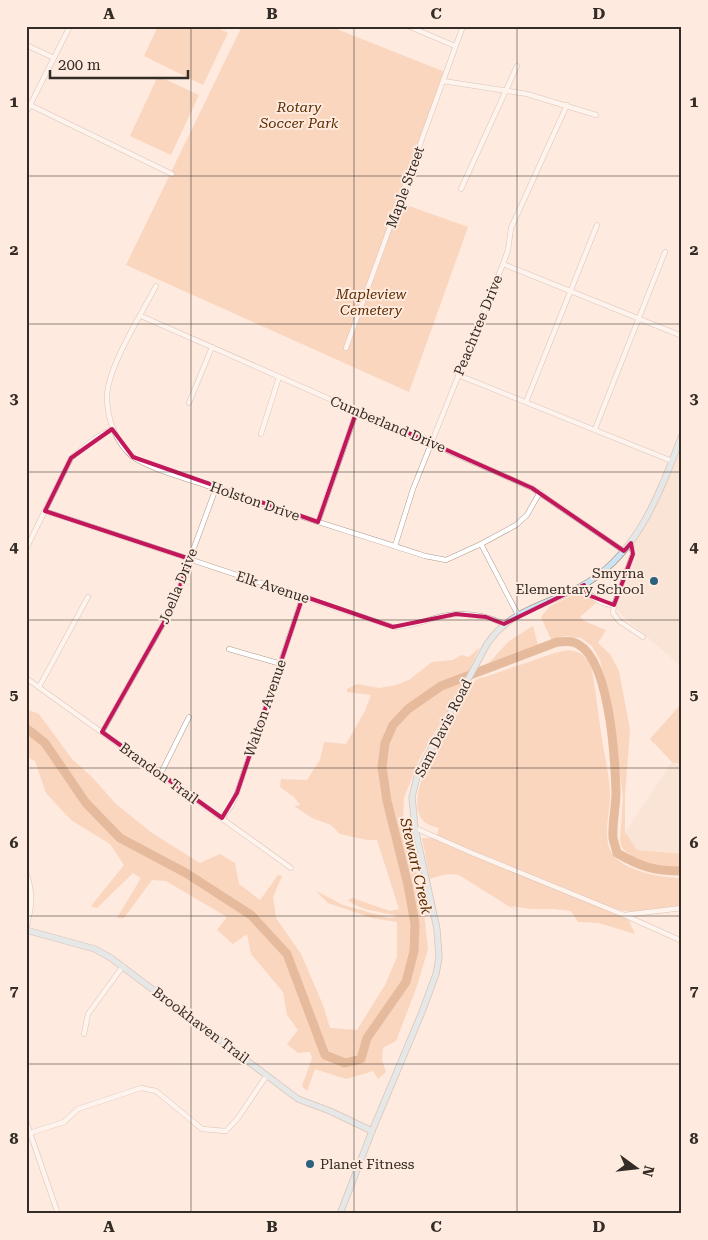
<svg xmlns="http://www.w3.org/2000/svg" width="708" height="1240" font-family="'Roboto Serif',serif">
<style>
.built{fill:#f7ddcc}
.green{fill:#f8be97}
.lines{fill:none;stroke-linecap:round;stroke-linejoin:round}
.river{stroke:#cb824c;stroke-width:9}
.street-casing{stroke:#ad9b8f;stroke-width:5.5}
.secondary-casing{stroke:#ad9b8f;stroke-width:7}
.street{stroke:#fff;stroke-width:4.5}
.secondary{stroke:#cae4f1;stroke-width:5.5}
.marked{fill:none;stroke:#c2185b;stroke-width:4;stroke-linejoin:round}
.grid{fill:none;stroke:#332c27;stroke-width:1;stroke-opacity:0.55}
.poi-dot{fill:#2b627d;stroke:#feeade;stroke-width:2}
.labels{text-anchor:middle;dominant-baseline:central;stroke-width:4;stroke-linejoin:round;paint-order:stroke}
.park-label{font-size:14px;font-style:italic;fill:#5c2c00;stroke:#feeade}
.street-label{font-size:14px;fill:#332c27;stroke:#feeade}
.poi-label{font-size:14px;fill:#332c27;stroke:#feeade;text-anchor:end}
.water-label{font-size:15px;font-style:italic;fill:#5b2b00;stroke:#feeade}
.neatline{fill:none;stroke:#332c27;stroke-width:2}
.grid-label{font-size:16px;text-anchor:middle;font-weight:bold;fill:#332c27}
</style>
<rect width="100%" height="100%" fill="#feeade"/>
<!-- built -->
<g class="built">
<polygon points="682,444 682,667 616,610 638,553 633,544 659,501"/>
<polygon points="682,747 682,854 637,850 625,832"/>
</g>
<!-- green -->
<g class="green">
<polygon points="158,26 214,26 228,33 203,85 144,56"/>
<polygon points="242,26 329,26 445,72 398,202 468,227 409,392 126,265"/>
<polygon points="158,76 199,95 171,155 130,136"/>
<polygon points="583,590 596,603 580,617 584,621 606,630 598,643 610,654 619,671 630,730 625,795 625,832 637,850 682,854 682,868 649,865 632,857 622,848 620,841 623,797 609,697 600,660 592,646 581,638 567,636 551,639 541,617 550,606"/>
<polygon points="533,626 538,645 488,664 509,641"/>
<path d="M480,647l-16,34 -45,79 -15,38 -1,19 13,52 8,45 4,35 -11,37 -21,55 -13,7 -1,12 4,12 -8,7 -5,-8 -27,8 -31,-10 -8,22 -5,-5 10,-28 -2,-6 -12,1 -11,-9 11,-14 -11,-15 -4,-23 -32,-38 -4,-20 -14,10 -16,-14 10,-13 -61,-36 -14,-1 -28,38h-7l24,-40 -8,-5 -36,35 -6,-2 33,-41 -14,-21 -39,-24 -25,-27 -11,-32 -9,-5v-47l13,5 33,45 20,18 24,27 36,29 48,30 20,-9 15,9 4,21 21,16 18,-25 4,1 -9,21 3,21 25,36 22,51 7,23 27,2 28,-45 12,-28v-35l-25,-4 -44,-15 -12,-12 27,14 46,13 7,-1v-2c-15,-3 -35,-4 -48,-15l4,-2 38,13 9,-2 -22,-69h-10l-27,-6 -9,-9 -19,-7 -18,-12 6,-1 -6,-8 -14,-10 1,-8 26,1 13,-20 4,-18 22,2 19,-33 6,-16 -24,-3v-3l10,-5 22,4 17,-3 13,-5 23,-18 21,-2 8,-5 8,2z"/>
<path d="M569,650c11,2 16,5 22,15 5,25 7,50 11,75 3,19 8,38 8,57 0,18 -9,44 4,59 14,16 48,22 68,22v28c-41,7 -55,11 -93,-8l2,5 33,12 5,6 6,13 -36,-11 -21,-1 -7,-11 -17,-2h-22l-22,-3 8,4 -8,-3 -51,-32c-11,-2 -18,0 -29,4l-8,-41h14l3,-10c-8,-2 -15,-4 -19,-12 -15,-26 33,-99 47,-124 5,-9 8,-14 18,-15l70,-24z"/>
<polygon points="682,703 682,764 672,762 650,739"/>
</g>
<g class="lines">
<!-- river -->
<path class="river" d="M26,728l19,15 41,60 34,35 66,35 65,42 36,39 38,101 20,8 16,-4 6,-21 39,-56 8,-31 1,-27 -7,-39 -21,-84 -5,-34 3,-24 8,-18 15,-16 33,-23 116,-44c5,0 11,-1 16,0 37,10 42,118 43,150 0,15 -4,31 -3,46 1,5 3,10 4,15 24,14 37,18 65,18"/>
<defs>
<g id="street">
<polyline points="408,26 455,46"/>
<polyline points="26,45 54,58"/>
<polyline points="443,81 527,94 596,115"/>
<polyline points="30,105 172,174"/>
<polyline points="26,113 70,26"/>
<polyline points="461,189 517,66"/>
<polyline points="503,264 682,336"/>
<path d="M156,286c-14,27 -49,82 -49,111 0,21 9,47 26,60 19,13 56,22 78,30 71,24 143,46 214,69l21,4 35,-16 35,-19 11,-10 13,-23"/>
<polyline points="141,316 532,488 624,551"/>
<polyline points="346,348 463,26"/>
<polyline points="458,375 672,461"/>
<polyline points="526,402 597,225"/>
<polyline points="189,403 212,347"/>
<polyline points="595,429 665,252"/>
<polyline points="261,434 279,377"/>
<path d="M45,511l348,116c18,0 33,-7 50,-11 20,-4 42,-1 61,8"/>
<polyline points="318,522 357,410"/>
<polyline points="631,543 633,554 614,605 613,613 619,621 643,637"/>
<polyline points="481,544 518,615"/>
<polyline points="395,546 413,489 503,264 508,250 511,228 567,105"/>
<polyline points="26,549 71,458 94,439 112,429"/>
<path d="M583,585c7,12 17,19 31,20"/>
<polyline points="229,649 281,664"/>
<polyline points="26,678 291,868"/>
<polyline points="39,687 88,597"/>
<polyline points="102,732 171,610 216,488"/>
<polyline points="160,775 189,717"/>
<polyline points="222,818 232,805 237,793 303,596"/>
<polyline points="415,828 472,853 624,915"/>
<path d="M26,872c8,23 6,34 0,57"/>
<polyline points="682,908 624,915 682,941"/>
<polyline points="84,1034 88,1014 123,966"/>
<polyline points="26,1121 58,1214"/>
<polyline points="30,1133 64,1122 78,1109 141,1088 156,1091 202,1129 226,1131 238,1118 267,1075"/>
</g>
<g id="secondary">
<polyline points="26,930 95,949 111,958 298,1099 330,1111 372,1131"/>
<path d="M340,1214l32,-83 50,-119 14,-38 3,-16 -2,-29 -22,-101 -3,-31 6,-24 69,-129c24,-35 59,-39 93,-57 58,-31 80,-95 102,-152"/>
</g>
</defs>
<!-- street casing -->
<use href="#street" class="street-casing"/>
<!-- secondary casing -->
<use href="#secondary" class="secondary-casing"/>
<!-- street -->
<use href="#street" class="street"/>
<!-- secondary -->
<use href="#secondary" class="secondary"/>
</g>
<!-- marked area -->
<path d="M0 0H708V1240H0ZM357,410l175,78 92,63 7,-8 2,11 -19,51 -26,-10 -4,-10 -80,39 -18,-7 -30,-3 -63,13 -90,-31 -66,197 -15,25 -120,-86 69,-122 19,-51 -145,-48 26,-53 41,-29 21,28 185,65z" fill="#feeade" fill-opacity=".55" fill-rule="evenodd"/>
<path class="marked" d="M357,410l175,78 92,63 7,-8 2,11 -19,51 -26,-10 -4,-10 -80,39 -18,-7 -30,-3 -63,13 -90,-31 -66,197 -15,25 -120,-86 69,-122 19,-51 -145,-48 26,-53 41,-29 21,28 185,65z"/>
<!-- grid -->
<path class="grid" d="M191,26v1188M354,26v1188M517,26v1188M26,176h656M26,324h656M26,472h656M26,620h656M26,768h656M26,916h656M26,1064h656"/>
<!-- markers -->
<g class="poi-dot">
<circle cx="654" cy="581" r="5"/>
<circle cx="310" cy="1164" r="5"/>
</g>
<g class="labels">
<!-- park labels -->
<g class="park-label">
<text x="299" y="107">Rotary<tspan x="299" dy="16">Soccer Park</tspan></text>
<text x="371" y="294">Mapleview<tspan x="371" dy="16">Cemetery</tspan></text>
</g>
<!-- street labels -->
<g class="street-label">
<text transform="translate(405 187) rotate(-70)">Maple Street</text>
<text transform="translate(478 325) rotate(-68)">Peachtree Drive</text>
<text transform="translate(388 424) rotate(23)">Cumberland Drive</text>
<text transform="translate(255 501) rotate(19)">Holston Drive</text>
<text transform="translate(178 586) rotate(-68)">Joella Drive</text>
<text transform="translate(273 587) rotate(18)">Elk Avenue</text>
<text transform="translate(265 708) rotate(-71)">Walton Avenue</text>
<text transform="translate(443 728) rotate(-63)">Sam Davis Road</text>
<text transform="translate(159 773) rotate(36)">Brandon Trail</text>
<text transform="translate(201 1025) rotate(37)">Brookhaven Trail</text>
</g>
<!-- poi labels -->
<g class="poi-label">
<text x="644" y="573">Smyrna<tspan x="644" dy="16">Elementary School</tspan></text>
<text x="320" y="1164" text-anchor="start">Planet Fitness</text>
</g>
<!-- water labels -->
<g class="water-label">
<text transform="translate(416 866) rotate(77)">Stewart Creek</text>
</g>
</g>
<!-- border -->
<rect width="708" height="1240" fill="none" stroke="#feeade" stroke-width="55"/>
<!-- north arrow -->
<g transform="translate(636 1168) rotate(105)" stroke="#feeade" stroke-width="4" paint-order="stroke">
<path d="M0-4L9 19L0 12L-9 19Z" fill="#332c27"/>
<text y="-8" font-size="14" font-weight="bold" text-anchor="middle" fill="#332c27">N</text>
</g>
<!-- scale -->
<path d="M50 70v8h138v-8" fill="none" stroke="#332c27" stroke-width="2.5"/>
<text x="58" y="70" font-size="15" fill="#332c27" stroke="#feeade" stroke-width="4" paint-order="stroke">200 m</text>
<rect x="28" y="28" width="652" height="1184" class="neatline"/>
<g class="grid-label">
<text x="109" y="19">A</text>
<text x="272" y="19">B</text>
<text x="436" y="19">C</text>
<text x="599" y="19">D</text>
<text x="14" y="107">1</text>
<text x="694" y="107">1</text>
<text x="14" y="255">2</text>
<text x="694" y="255">2</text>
<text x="14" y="404">3</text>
<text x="694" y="404">3</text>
<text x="14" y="552">4</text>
<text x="694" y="552">4</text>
<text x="14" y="700">5</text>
<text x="694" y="700">5</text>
<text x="14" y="848">6</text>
<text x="694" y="848">6</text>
<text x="14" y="996">7</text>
<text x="694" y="996">7</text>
<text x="14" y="1144">8</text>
<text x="694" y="1144">8</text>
<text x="109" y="1232">A</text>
<text x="272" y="1232">B</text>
<text x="436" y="1232">C</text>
<text x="599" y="1232">D</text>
</g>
</svg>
